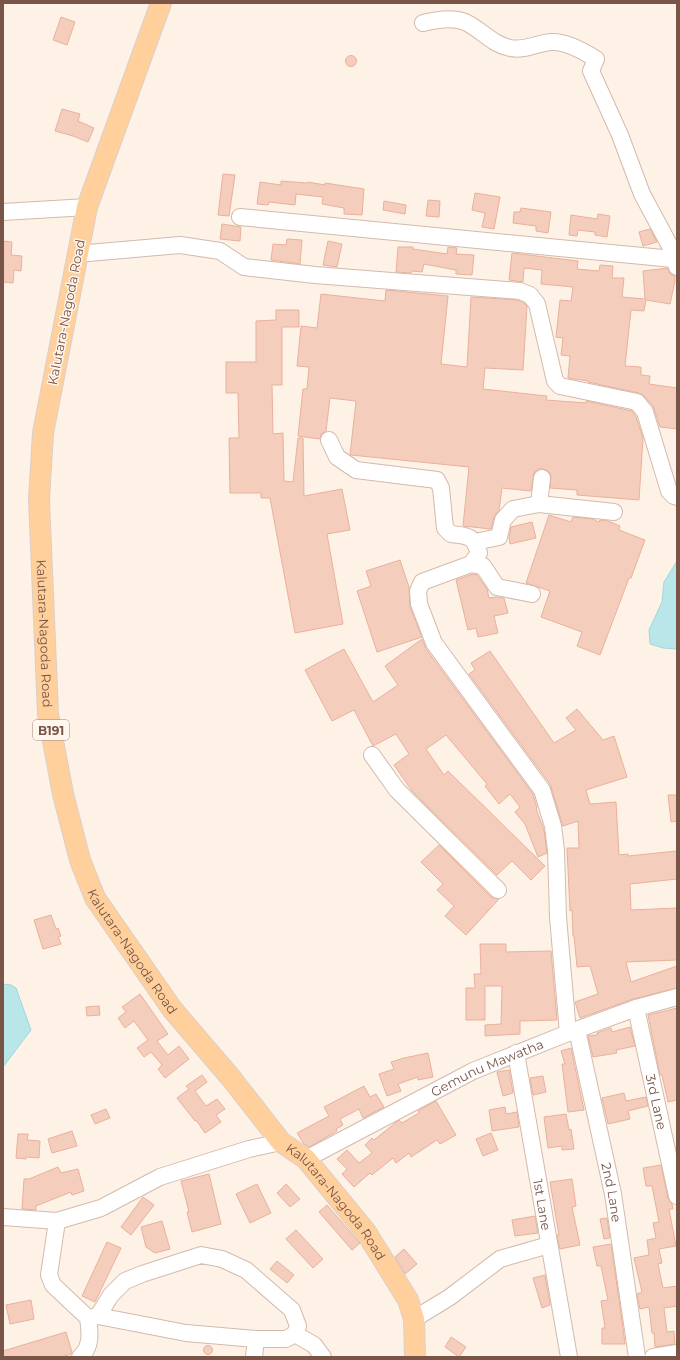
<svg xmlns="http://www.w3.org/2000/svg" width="680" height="1360" font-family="Montserrat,sans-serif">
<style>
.water{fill:#b9e7e9;stroke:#9ed8dc}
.building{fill:#f5cdbc;stroke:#e9b19b}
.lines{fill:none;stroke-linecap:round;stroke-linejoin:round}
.minor-casing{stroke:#d3baad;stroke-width:18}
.major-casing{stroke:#d9cfcc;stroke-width:22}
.minor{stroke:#fff;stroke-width:16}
.major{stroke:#ffd09c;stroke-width:20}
.labels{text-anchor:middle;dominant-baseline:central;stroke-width:3;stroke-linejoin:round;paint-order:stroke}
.shield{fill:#fff6ee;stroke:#a1857a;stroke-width:1}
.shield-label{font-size:12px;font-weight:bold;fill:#795548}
.street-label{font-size:13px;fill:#795548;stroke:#fff6ee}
</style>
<rect width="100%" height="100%" fill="#fef2e6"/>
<!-- water -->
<g class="water">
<polygon points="677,561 677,649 663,648 650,644 649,630 662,602 664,582"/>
<polygon points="3,984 11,985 16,988 31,1030 3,1067"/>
</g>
<!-- building -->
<g class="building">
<polygon points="61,17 75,22 67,45 53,40"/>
<circle cx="351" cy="61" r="5.5"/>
<polygon points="62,109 80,114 78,121 94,128 88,142 73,136 55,131"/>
<polygon points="223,174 235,175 229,216 218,215"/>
<polygon points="281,181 307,183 308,182 325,185 325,183 364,189 362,215 344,214 344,208 322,204 323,197 296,194 295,205 269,202 268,205 257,204 260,182 281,185"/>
<polygon points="475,193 500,197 494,229 482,227 485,213 472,210"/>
<polygon points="428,200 440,201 439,217 426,216"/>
<polygon points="384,201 406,205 405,214 383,210"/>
<polygon points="521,208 551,212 548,233 536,231 536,226 513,223 514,212 520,212"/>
<polygon points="598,214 610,216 607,237 595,235 595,232 578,230 577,236 569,235 571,215 597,219"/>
<polygon points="222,224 241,227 240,241 220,239"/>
<polygon points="650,229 657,242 643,246 639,232"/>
<polygon points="287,239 302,240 300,264 271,260 273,244 286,245"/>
<polygon points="3,241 12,242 11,255 22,256 21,271 14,270 13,283 3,282"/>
<polygon points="328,241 342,244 337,267 323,265"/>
<polygon points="398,247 413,247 413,249 447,254 448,247 457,248 456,254 474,255 472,275 456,274 456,270 424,264 422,272 412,271 411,273 396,272"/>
<polygon points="512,253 578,261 577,269 599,271 600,265 613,266 612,278 624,278 622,297 645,299 643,271 668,268 670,274 675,276 675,281 670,304 646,300 644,311 631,310 625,366 641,367 641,375 650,376 649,384 677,388 677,429 660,427 653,406 644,396 639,393 588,382 588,381 568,378 570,356 561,355 563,338 556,337 560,300 571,301 573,287 541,284 542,270 524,268 523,282 509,280"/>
<polygon points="386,290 448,296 441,364 467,367 471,297 518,300 524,303 527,306 523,370 485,368 483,389 547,396 546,400 586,403 586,401 632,411 636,417 643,438 639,500 577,495 577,490 550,488 551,475 548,471 543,469 538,469 534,473 531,491 502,488 499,510 494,517 491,529 463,526 469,467 351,455 350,455 356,401 330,398 326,431 321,434 320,439 298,436 303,389 307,389 309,367 297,366 301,326 317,328 321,294 385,301"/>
<polygon points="276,310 299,310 299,327 282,327 282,385 272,385 273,434 283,433 284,481 293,482 298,438 303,438 304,496 342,489 350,530 327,534 343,624 295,633 270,498 261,498 261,493 230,493 229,438 239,438 238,393 226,393 226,362 256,362 256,321 276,320"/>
<polygon points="549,515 571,522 573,517 593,519 599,522 600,520 608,521 620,526 619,530 645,540 631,578 629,578 600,655 577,646 582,632 541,617 550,591 526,583"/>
<polygon points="532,522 536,538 510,544 509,538 511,527"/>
<polygon points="400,560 409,587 410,607 422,637 377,652 357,591 371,586 366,571"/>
<polygon points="473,574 477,575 487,589 489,598 496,597 504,598 508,613 494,616 498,633 478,637 476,628 468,630 456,580"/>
<polygon points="422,639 426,649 533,794 537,808 536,809 544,830 547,853 538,857 525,824 515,812 520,807 510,794 499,804 485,786 487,784 446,735 426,749 444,775 448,771 545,866 531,880 512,861 497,875 412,791 394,765 409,754 396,734 373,746 354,710 332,721 305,670 344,649 373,702 398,685 385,666"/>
<polygon points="490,651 554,743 576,730 566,718 577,709 603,740 614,736 627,777 586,790 590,804 616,802 619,855 628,854 628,856 677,851 677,879 630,884 631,910 677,908 677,960 626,962 631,982 677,966 677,988 633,999 580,1018 575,1002 598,994 590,966 577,967 574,936 573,936 572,910 570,911 567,848 579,848 578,821 563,826 550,784 469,674 475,670 471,663"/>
<polygon points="668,795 677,795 677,821 671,822"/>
<polygon points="439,845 491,897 499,899 466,935 445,916 454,906 437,890 443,884 421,862"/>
<polygon points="51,915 56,929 58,928 61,936 58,937 61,944 43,949 34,920"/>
<polygon points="480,944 506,944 506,952 551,951 557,1020 520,1021 520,1034 485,1036 485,1025 501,1024 502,986 485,986 485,1020 466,1020 466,988 475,988 474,974 481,974"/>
<polygon points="140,994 168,1034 157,1041 168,1055 179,1046 189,1059 165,1078 158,1069 162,1065 151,1052 144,1057 137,1048 148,1040 134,1021 125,1028 118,1018 126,1012 122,1007"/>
<polygon points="99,1006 100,1015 87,1016 86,1007"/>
<polygon points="677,1008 677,1100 668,1102 662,1075 660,1075 648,1015"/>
<polygon points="630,1027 635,1046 616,1050 617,1053 593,1057 588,1036 597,1035 597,1033 611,1028 612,1032"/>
<polygon points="571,1048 584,1110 568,1112 562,1064 565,1064 561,1051"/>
<polygon points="428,1053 433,1077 418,1080 418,1077 398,1084 401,1091 387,1096 379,1074 394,1069 391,1062 404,1058"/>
<polygon points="509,1070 513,1093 503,1096 497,1072"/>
<polygon points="202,1075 207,1082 195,1091 206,1106 217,1099 225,1109 216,1115 221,1122 205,1133 196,1120 195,1121 177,1098 189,1089 186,1086"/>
<polygon points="543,1076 546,1092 533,1095 530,1078"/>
<polygon points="364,1086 370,1097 376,1094 384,1107 363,1118 359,1109 340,1119 343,1125 336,1129 337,1131 309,1147 304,1144 297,1133 329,1116 324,1107"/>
<polygon points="624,1093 626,1101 646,1097 648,1106 628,1111 630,1119 608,1124 602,1098"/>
<polygon points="436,1101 456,1135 440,1144 437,1140 411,1157 409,1153 396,1163 393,1158 372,1175 370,1173 354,1187 342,1174 347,1169 337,1159 347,1150 359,1163 372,1153 365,1145 372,1138 374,1140 399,1120 402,1123 419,1113 418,1111"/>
<polygon points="505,1107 506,1114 517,1112 519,1127 492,1131 489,1110"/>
<polygon points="106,1109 110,1118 95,1124 91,1115"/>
<polygon points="566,1114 569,1130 571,1129 574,1149 562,1150 562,1146 548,1148 544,1117"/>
<polygon points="72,1131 77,1146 52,1153 48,1139"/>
<polygon points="491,1133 498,1150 483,1156 476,1139"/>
<polygon points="18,1134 28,1134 27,1140 40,1141 39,1158 26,1157 26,1159 16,1158"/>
<polygon points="661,1165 668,1198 672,1204 673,1209 669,1209 676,1246 659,1249 662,1263 658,1264 663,1288 677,1286 677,1306 664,1308 667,1332 674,1331 675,1344 655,1347 654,1333 652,1333 649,1307 640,1309 637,1294 642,1292 634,1258 649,1255 647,1240 656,1238 653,1223 659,1222 652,1186 646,1186 643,1168"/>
<polygon points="58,1167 61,1173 78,1169 84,1191 72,1195 71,1192 36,1206 36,1210 22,1209 24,1179 29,1179"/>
<polygon points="209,1174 221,1224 192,1232 187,1212 189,1212 181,1181"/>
<polygon points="572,1179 576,1206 572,1207 580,1245 560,1249 557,1235 559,1235 550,1182"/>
<polygon points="257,1184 271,1213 250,1223 236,1194"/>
<polygon points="286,1184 300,1199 290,1207 277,1193"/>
<polygon points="143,1197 154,1205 131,1235 121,1227"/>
<polygon points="327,1205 360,1243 352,1250 319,1212"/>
<polygon points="535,1216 538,1233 515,1236 512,1220"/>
<polygon points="607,1218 610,1238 604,1239 600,1219"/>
<polygon points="162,1221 170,1249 155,1253 146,1247 141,1227"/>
<polygon points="296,1230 323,1259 313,1268 286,1239"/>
<polygon points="107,1242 121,1248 95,1302 82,1296"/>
<polygon points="611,1244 623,1328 625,1344 602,1344 602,1328 605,1328 601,1301 608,1300 601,1266 597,1266 593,1247"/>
<polygon points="404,1249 417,1264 405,1274 395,1257"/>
<polygon points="277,1261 294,1275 287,1283 270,1269"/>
<polygon points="545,1275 550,1305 542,1308 533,1278"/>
<polygon points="31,1300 34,1319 10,1324 6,1305"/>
<polygon points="66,1332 72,1352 71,1354 62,1357 3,1357 3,1351"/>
<polygon points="451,1337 466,1347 459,1357 445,1347"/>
<circle cx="208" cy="1350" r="4.5"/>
</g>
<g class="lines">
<defs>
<g id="minor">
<path d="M423,23c13,-3 28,-6 42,-1 16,7 26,22 45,26 15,3 27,-5 41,-6 15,-1 34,10 45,17l-5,12 29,64 22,59 29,54 6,19"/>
<polyline points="3,212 87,207"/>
<polyline points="240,217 673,259"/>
<polyline points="77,254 180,245 220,251 244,267 315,275 520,291 530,295 537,304 555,381 560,386 637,402 645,412 669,491 674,496 677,497"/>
<path d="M329,440l8,17 19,13 81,10 4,8 4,40 6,6c17,2 22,1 28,19l-8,11 -49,18 -4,9 1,13 15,39 108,147 11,36 3,24 2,67 10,116"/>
<polyline points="539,504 542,478"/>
<polyline points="475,542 499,537 503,520 513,509 539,504 614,512"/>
<polyline points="471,564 483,566 497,587 532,594"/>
<polyline points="372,755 397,790 498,890"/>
<path id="s1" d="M636,1008l41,188"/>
<path id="s2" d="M577,1030l36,164 24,163"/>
<path id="s3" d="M516,1053l53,304"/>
<path id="s4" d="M306,1159l167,-88 95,-38 68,-25 41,-11"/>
<polyline points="3,1217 57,1221 101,1208 160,1177 249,1149 281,1142"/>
<path d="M57,1221l-8,54 4,10 35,33c2,14 4,29 -8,39"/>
<polyline points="88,1318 98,1316 111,1295 125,1281 142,1274 201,1255 222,1259 246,1270 292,1310 298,1326 295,1334 286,1339 256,1339 186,1333 98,1316"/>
<polyline points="414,1319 450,1297 500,1259 549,1245"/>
<polyline points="295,1334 314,1345 323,1357"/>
<polyline points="254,1357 256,1339"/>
<polyline points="653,1357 677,1353"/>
</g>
<g id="major">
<path id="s5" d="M161,3l-74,204 -44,226 -4,66 9,215 15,80 17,66 15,38 77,111 59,69 50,64 25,17 60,73 42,68 6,19 1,38"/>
</g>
</defs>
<!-- minor casing -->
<use href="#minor" class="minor-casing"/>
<!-- major casing -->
<use href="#major" class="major-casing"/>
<!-- minor -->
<use href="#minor" class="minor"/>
<!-- major -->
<use href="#major" class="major"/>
</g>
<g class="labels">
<!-- shield labels -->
<rect class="shield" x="33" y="720" width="36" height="20" rx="3"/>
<g class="shield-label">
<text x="51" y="730">B191</text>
</g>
<!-- street labels -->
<g class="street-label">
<text transform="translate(66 312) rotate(-79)">Kalutara-Nagoda Road</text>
<text stroke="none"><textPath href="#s5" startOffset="648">Kalutara-Nagoda Road</textPath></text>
<text stroke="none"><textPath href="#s5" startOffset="984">Kalutara-Nagoda Road</textPath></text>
<text stroke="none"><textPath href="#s4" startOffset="203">Gemunu Mawatha</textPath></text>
<text stroke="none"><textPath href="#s1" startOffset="96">3rd Lane</textPath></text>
<text stroke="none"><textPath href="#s2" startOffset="166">2nd Lane</textPath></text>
<text stroke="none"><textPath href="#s5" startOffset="1308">Kalutara-Nagoda Road</textPath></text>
<text stroke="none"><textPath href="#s3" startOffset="154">1st Lane</textPath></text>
</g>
</g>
<!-- border -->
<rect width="680" height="1360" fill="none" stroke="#795548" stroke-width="8"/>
</svg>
